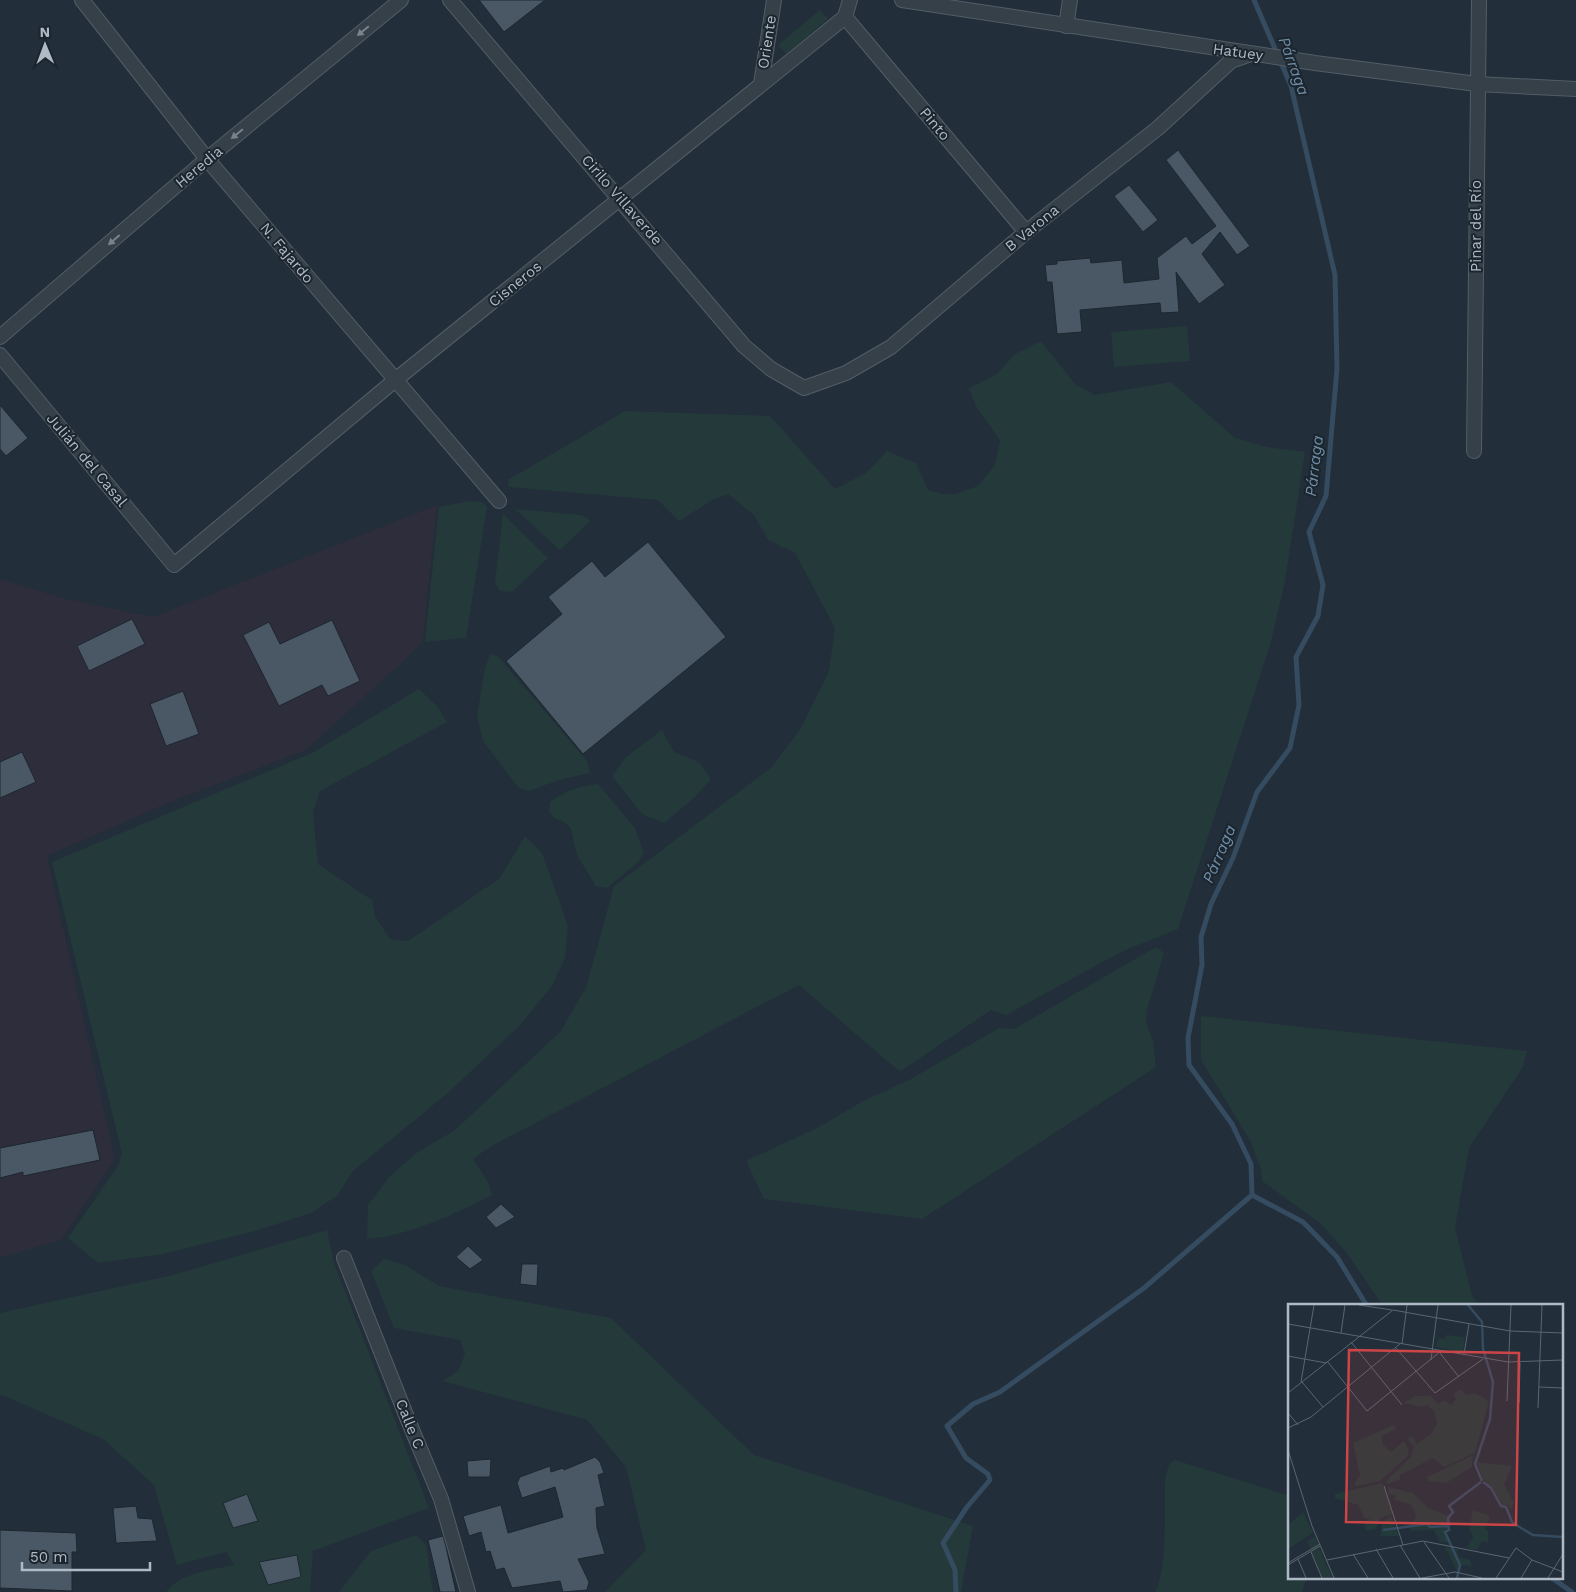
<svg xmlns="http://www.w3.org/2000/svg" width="1576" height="1592" font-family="'Work Sans',sans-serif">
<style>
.medical{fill:#2d2d3b}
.green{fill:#243a3a}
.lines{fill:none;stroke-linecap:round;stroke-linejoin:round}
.stream{stroke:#354b60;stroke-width:5}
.building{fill:#4a5865;stroke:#1d2730}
.street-casing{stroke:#535d67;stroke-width:16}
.street{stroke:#354049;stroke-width:14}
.oneway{fill:#79838e}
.labels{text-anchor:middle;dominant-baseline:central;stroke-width:4;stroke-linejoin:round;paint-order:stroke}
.street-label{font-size:15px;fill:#b0bac6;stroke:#1b252e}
.water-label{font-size:16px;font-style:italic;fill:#708ea9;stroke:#1b252e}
.inset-river{fill:none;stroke:#354b60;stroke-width:2.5}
.inset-road{fill:none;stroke:#5b6671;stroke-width:1}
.view{fill:#ce4548;fill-opacity:0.15;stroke:#ce4548;stroke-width:2.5}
.inset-edge{fill:none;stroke:#b0bac6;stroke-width:2.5}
</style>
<rect width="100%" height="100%" fill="#222e39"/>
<!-- medical -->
<polygon class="medical" points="437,505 423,641 395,669 306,750 173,801 47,856 115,1159 61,1240 0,1258 0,579 63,598 153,617"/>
<!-- green -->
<g class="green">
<polygon points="820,10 828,19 786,54 778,45"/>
<polygon points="1187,326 1190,361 1114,367 1111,332"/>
<path d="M1041,341l34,43 20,11 76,-13 64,56 32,9 38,5 -20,129 -14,61 -93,287 -55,22 -117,64 -15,-5 -90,61 -7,-4 -95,-82 -311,163 -15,11 15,23 4,13c-40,20 -80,40 -125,44l1,-34 21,-28 26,-23 40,-24 105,-98 26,-44 28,-102 158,-119 29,-39 28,-57 6,-43 -40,-75 -27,-13 -14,-25 -26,-21 -14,5 -35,22 -21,-21 -149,-13 -1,-7 117,-69 145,5 65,73 31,-16 21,-22 29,12 12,27 15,4h12l23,-8 17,-21 5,-25 -24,-34 -7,-18 28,-14 18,-20z"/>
<polygon points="469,501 482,502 487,507 466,638 425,642 439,507"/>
<polygon points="515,509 580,515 588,518 589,522 560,550"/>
<polygon points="503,514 548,558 512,592 500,591 495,583"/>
<polygon points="490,654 497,655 587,761 590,773 559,780 529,791 519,788 511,778 483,741 477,717 485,667"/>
<polygon points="419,689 438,707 447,722 320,791 313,812 318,864 372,900 375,916 390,939 408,941 500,878 525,836 542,853 568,926 565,958 552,986 520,1025 449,1092 353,1171 337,1196 311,1213 255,1231 163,1254 98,1263 68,1238 118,1166 122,1154 52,862 312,753"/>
<polygon points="662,730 674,752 699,762 711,779 695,797 664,823 642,814 612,776 626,757"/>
<path d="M598,784l37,44 9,25 -6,9 -31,26 -12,-2c-5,-13 -15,-23 -19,-35 -6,-20 1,-25 -22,-33l-5,-7 1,-9c16,-11 28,-16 48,-18z"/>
<polygon points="1156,947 1164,953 1147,1010 1146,1023 1153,1040 1156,1067 922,1219 764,1199 746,1161 819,1127 863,1101 909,1080 999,1028 1014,1029"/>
<polygon points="1201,1016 1527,1051 1523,1067 1469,1148 1455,1228 1472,1296 1481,1306 1383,1306 1346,1252 1320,1223 1262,1181 1261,1169 1250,1140 1201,1060"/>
<path d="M327,1230l7,33 95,245 -116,43 -3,41h-144c15,-20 46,-22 68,-27l-8,-13 -49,13 -23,-80 -51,-46 -103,-45v-81l173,-38z"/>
<polygon points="384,1259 405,1265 439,1286 611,1318 754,1455 973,1526 961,1592 605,1592 646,1550 626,1467 587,1420 443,1381 458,1371 465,1354 460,1340 394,1328 371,1271"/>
<path d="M1175,1460l115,36v82h17l-5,14h-147c13,-24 9,-82 10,-111 1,-8 3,-17 10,-21z"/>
<polygon points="416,1535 426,1545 433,1592 339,1592 371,1551"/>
</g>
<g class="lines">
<!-- stream -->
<g class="stream">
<polyline points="1252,1195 1251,1164 1232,1124 1189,1065 1188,1038 1202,965 1201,937 1211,904 1233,858 1257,792 1290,748 1299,705 1296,657 1318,616 1323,585 1309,532 1326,496 1337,369 1335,275 1291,86 1254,0"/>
<polyline points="1252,1195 1303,1222 1337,1257 1367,1306"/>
<polyline points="1552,1578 1572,1592"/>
<polyline points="956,1592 955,1570 943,1543 967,1507 990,1480 988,1474 966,1458 947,1426 973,1404 1000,1392 1144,1288 1252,1195"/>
</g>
</g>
<!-- building -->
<g class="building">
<polygon points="479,0 545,0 504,32"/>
<polygon points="1178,150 1250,246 1237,255 1220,232 1202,254 1225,285 1199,304 1176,272 1179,312 1161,313 1160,303 1080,310 1082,332 1057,334 1052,282 1047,282 1045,265 1057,264 1057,261 1090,258 1091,263 1122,260 1124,283 1159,279 1157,258 1186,236 1192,244 1216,226 1166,160"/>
<polygon points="1129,185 1158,220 1143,232 1114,196"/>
<polygon points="0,405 28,438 6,456 0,449"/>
<polygon points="648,542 726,637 583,754 506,661 562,614 548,597 592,561 605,577"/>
<polygon points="132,619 145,644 89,671 77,646"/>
<polygon points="332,620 360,681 328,696 322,685 279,706 243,635 269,622 280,644"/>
<polygon points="183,691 199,734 166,746 150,704"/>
<polygon points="22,752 36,782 0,798 0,762"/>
<polygon points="93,1130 100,1160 23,1176 23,1172 0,1178 0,1148"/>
<polygon points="501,1204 515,1217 496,1228 486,1217"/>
<polygon points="468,1246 483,1260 470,1269 456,1257"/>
<polygon points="522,1264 538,1264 537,1286 520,1284"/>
<polygon points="595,1457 600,1462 604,1473 598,1475 605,1506 596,1508 597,1528 605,1554 578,1559 589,1582 587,1590 563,1592 560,1581 512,1588 504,1568 496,1570 490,1551 486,1552 481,1532 469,1536 463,1516 501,1505 508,1533 563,1517 555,1487 522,1498 517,1483 520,1477 550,1466 551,1472 563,1468 564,1470"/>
<polygon points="491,1459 490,1477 468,1477 467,1461"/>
<polygon points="247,1494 258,1521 233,1528 223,1503"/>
<polygon points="136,1506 138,1518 152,1519 157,1541 116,1543 113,1508"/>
<polygon points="0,1530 76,1533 77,1552 72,1552 72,1591 0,1588"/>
<polygon points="443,1536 446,1547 456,1592 440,1592 436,1574 428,1540"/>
<polygon points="297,1555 301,1577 268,1585 259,1562"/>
</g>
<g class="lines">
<defs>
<g id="street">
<polyline points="82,0 207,159 499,501"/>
<polyline points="450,0 744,346 771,369 804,388 846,373 891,347 1026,232 1158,128 1231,61 1251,54"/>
<polyline points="902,0 1315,63 1477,84 1576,89"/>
<polyline points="845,17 1026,232"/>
<polyline points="1066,26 1070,0"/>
<polyline points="761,84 774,0"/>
<polyline points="0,337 207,159 401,0"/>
<polyline points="0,355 174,565 394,381 845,17 850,0"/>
<polyline points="1474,451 1479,0"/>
<polyline points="344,1258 408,1420 441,1499 468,1592"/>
</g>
</defs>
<!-- street casing -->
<use href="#street" class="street-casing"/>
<!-- street -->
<use href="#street" class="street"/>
</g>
<!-- one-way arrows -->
<defs><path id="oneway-solid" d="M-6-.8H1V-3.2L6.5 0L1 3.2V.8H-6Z" transform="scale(1.25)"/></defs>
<g class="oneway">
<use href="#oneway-solid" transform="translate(363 31) rotate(141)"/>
<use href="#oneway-solid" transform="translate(237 134) rotate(141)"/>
<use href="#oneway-solid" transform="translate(114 240) rotate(139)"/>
</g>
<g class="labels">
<!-- street labels -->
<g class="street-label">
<text transform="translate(767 42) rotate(-81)">Oriente</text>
<text transform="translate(1238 52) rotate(8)">Hatuey</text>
<text transform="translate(935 124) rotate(50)">Pinto</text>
<text transform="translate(199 167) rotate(-40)">Heredia</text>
<text transform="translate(622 200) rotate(49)">Cirilo Villaverde</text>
<text transform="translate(1476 226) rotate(-90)">Pinar del Río</text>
<text transform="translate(1032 228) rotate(-39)">B Varona</text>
<text transform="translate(287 253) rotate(50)">N. Fajardo</text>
<text transform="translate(515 284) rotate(-39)">Cisneros</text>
<text transform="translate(87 460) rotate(50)">Julián del Casal</text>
<text transform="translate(410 1424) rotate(68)">Calle C</text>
</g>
<!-- water labels -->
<g class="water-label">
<text transform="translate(1294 66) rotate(70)">Párraga</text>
<text transform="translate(1314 466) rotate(-83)">Párraga</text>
<text transform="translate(1219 854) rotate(-67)">Párraga</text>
</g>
</g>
<!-- overview -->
<g transform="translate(1288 1304)">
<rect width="275" height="275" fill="#222e39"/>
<path d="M158,31l19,2 -2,15 -27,-5 2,-9 7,1zM173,85l5,6 9,-2 14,8 -14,52 -31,14 -11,-9 -33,17v5l-14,4 3,-6 21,-20 4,-11 -7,-9 5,-2 5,8 14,-10 6,-10 -3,-13 -7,-6 -6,2 -18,-4 13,-7h15l7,8 6,-4 7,5 5,-6 -3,-5zM105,121l3,4 -14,7v8l9,8 13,-11 5,10 -2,6 -27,24 -23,5 -3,-2 6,-9 -7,-32zM185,151l-1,12 -26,16 -17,-2 -2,-4zM189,158l35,4 -8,19 10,17 -3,8 -3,-5h-6l-10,-17 -9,-8zM94,179l11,31 -13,4 -4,11 -10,2 -2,-9 7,-4 -6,1 -7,-14 -23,-7v-4zM100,183l25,6 15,15 23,9 -5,19 3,6h-9l-6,-12 -23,1 -2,-6 7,-7 -2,-8 -4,-6 -16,-4 2,-4 -7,-2zM185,206l17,6 -5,13 3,2v11l-6,-1 -5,9 -10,-2 6,-11 -4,-8zM15,208l10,21 -25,16v-24zM103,212l8,20h-19l2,-13zM27,233l10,25 8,16h-10l-16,-37zM157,243l12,2 1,8 12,3 2,6 -10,-1 -2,7 -3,-1z" fill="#243a3a"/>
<path class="inset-river" d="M180,1l14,17 1,27 10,33 -3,37 -15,45 7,17M195,178l8,6 10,18 5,1 6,15 9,6 12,7 30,2M95,226l44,-6 3,3 18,-1M169,274l3,-13 -15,-33 4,-2 -1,-12 5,-6 -4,-6 32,-24"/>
<path class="inset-road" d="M71,1l33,5M105,6l117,21 53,2M0,20l220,38 55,-2M53,29l4,-28M63,38l51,63M114,40l5,-39M108,44l39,45 48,-34M152,49l19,24M176,50l5,-30M0,52l38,7M143,56l7,-55M39,57l40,50 74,-60M13,78l13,-77M14,78l21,25M251,83l24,1M0,89l105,-83M219,97l4,-96M231,99l1,-40M250,104l4,-103M0,109l10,12M0,124l23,-11 90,-74M0,146l24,76 22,52M96,182l19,59M136,238l25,36M112,241l20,33M88,245l17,29M23,248l11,26M65,250l15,24M10,255l8,19M39,256l96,-19 86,17M0,259l32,-19M0,261l32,-19M134,274l33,-6 27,6M208,274l20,-30 16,12 31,12M233,274l11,-18M260,274l15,-24"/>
<path class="view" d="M61,46l170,3 -3,172 -170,-3z"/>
<rect width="275" height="275" class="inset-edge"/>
</g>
<!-- north arrow -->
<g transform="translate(45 45) rotate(359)" stroke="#1b252e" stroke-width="4" paint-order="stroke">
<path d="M0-4L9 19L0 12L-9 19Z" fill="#b0bac6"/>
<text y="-8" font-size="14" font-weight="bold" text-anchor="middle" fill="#b0bac6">N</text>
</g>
<!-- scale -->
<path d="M22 1562v8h128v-8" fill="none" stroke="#b0bac6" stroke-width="2.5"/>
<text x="30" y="1562" font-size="15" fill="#b0bac6" stroke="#1b252e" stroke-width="4" paint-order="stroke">50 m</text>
</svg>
